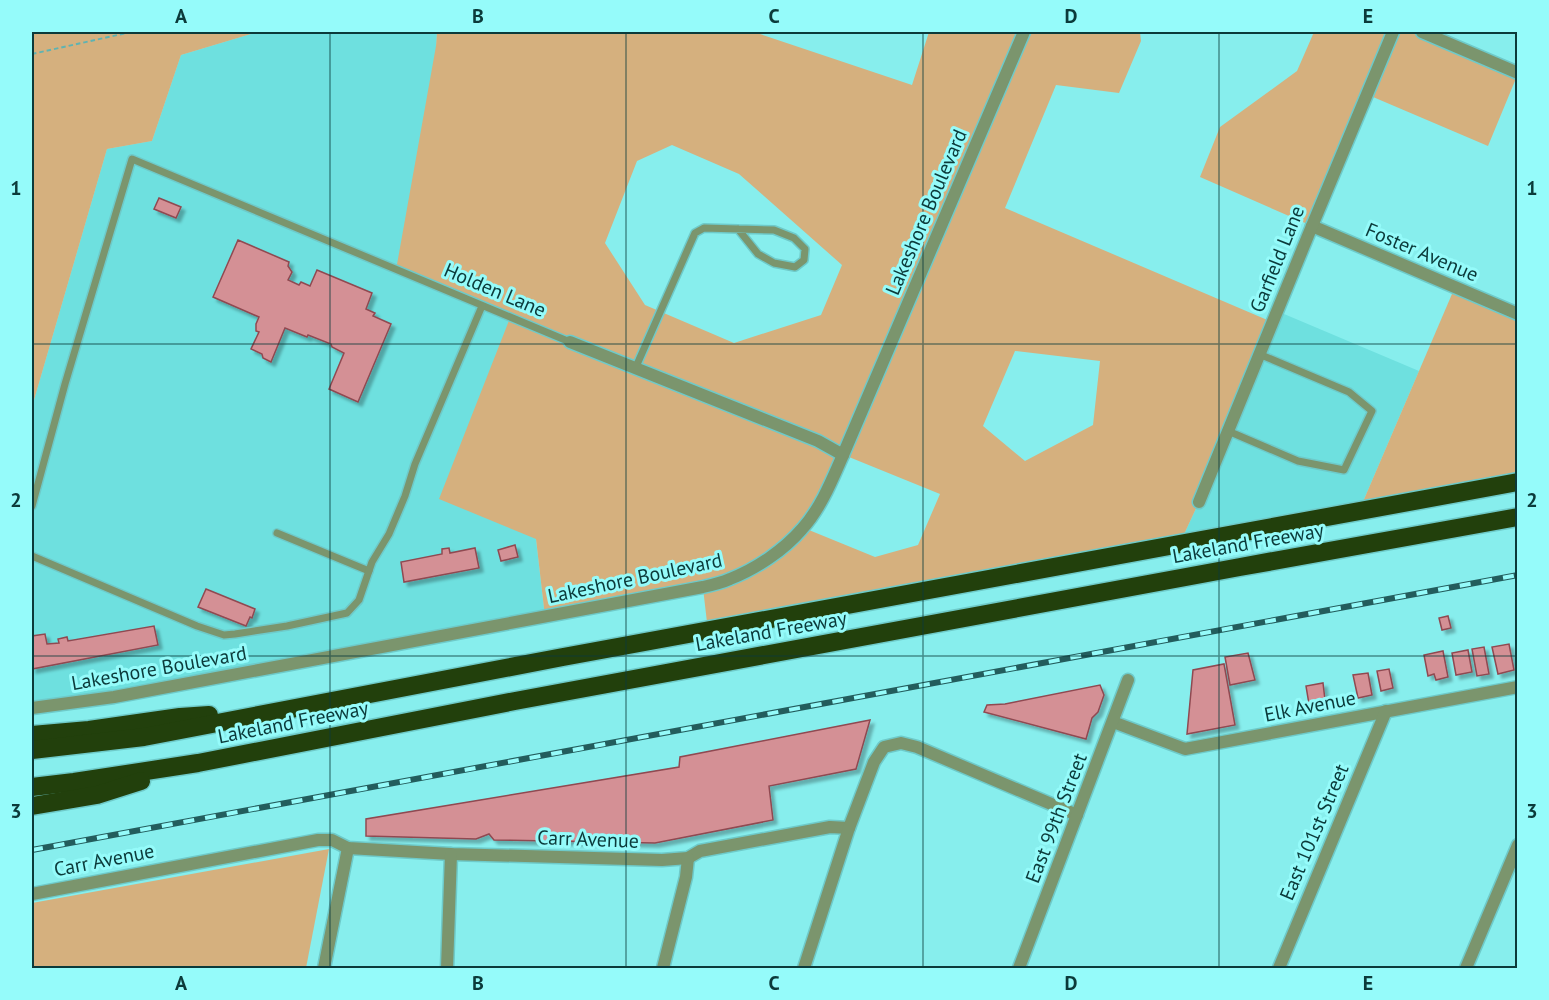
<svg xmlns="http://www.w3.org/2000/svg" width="1549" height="1000" font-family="'PT Sans',sans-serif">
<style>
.built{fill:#6ee0df}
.green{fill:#d5b07e;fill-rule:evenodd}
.building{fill:#d49095;stroke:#904951;stroke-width:1.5;filter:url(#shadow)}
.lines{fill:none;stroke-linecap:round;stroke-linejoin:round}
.service-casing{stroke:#6ecac9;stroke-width:10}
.minor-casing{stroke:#6ecac9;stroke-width:15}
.tertiary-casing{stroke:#6ecac9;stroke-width:15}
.motorway-casing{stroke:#6ecac9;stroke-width:21}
.path{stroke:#5eb3b2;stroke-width:2;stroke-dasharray:4.5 3;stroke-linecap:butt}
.service{stroke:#7b956d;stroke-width:7}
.minor{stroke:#7b956d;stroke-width:12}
.tertiary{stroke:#7b956d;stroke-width:12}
.motorway{stroke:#22400c;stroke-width:18}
.rail-casing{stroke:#235d5d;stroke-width:6}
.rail{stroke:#95fbfa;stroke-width:4;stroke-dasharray:11;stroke-linecap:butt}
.grid{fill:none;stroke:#0b3a3a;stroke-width:1.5;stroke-opacity:0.55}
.labels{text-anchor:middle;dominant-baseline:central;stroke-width:6;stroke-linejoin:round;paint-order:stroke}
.street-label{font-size:20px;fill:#0b3a3a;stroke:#95fbfa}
.neatline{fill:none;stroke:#0b3a3a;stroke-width:2}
.grid-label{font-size:20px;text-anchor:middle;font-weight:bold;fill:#0b3a3a}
</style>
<defs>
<filter id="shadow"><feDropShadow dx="4" dy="4" stdDeviation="1.5" flood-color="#0004"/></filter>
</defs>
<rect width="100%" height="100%" fill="#87eeed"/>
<!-- built -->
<g class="built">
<polygon points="258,32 437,32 436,46 510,317 545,617 32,708 32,407 107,149 152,141 181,55"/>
<polygon points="1277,311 1419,371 1359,511 1180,543 1199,502"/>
</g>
<!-- green -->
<g class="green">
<polygon points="32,32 258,32 181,55 152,141 107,149 32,407"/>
<path d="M437,32h318l2,1 155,52 17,-53h211l1,9 -22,52 -63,-8 -51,123 267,114 -73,180 -19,41 -472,88 -5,-43 -158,29 -9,-78 -97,-40 71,-181 -114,-48 40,-224zM672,145l67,29 103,91 -21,50 -87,28 -89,-38 -40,-62 32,-82zM1015,351l85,10 -7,64 -68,36 -42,-35zM844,455l96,39 -22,51 -43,12 -71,-29z"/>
<polygon points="1314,32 1422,32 1517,76 1488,146 1366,94 1312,226 1200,177 1220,127 1297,71"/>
<polygon points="1455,287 1517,314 1517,482 1359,511"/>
<polygon points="329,849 306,968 32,968 32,903"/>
</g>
<!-- building -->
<g class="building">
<polygon points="159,198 181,207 176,218 154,209"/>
<polygon points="238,240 289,262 288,266 292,272 288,280 299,285 301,282 310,286 317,270 372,293 366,309 375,313 373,316 391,324 358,402 329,389 344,353 332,347 331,344 308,335 307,337 285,328 271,362 263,358 262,354 251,349 259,332 256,331 256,324 259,317 213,297"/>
<polygon points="515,545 518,557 501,561 498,550"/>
<polygon points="449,548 450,553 475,548 479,568 404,582 401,562 442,554 442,549"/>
<polygon points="206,589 255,609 252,618 250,617 246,626 198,607"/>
<polygon points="1448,616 1451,628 1442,630 1439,618"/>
<polygon points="154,626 158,645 32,669 32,636 45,634 47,644 59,643 58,639 67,637 68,641"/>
<polygon points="1509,644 1514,670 1498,674 1492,647"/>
<polygon points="1484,647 1489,674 1477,676 1472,649"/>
<polygon points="1468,650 1472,672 1456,675 1452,653"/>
<polygon points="1443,651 1448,677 1436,680 1434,674 1428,676 1424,655"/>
<polygon points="1248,653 1255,680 1230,685 1225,657"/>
<polygon points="1224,664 1235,725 1187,734 1193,670"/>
<polygon points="1389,669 1393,688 1381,691 1377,671"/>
<polygon points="1368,673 1372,695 1358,698 1353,675"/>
<polygon points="1323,683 1325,700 1324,700 1324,704 1318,705 1317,702 1309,704 1306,686"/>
<polygon points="1100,685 1104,695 1098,712 1092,718 1086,739 984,712 987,705 1005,704"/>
<polygon points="870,720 856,769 769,786 773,820 655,843 494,840 489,834 476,839 366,836 366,819 679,767 680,757"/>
</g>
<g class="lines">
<defs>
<g id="service">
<polyline points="635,369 695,233 704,228 774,230 794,238 805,249 804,260 795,267 774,263 758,254 738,229"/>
<polyline points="1228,431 1298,461 1344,470 1372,411 1349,392 1259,354"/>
<polyline points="32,506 65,384 132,159 570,342"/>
<polyline points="277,533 369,571"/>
<polyline points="32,556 197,626 224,635 235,634 287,626 347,613 359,600 372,562 389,534 405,496 415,464 482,306"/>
</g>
<g id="minor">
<polyline points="1422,32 1518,73"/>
<polyline points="1312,226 1518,314"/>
<polyline points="570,342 818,441 843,455"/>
<polyline points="1199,502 1312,226 1393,32"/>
<polyline points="1113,722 1185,749 1518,687"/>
<polyline points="32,894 318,840 332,840 348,848 451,854 662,860 688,858 700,851 830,827 849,828"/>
<polyline points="324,968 348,848"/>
<polyline points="447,968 451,854"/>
<polyline points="663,968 686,877 688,858"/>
<polyline points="804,968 849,828 874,762 884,747 901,743 917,747 1077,815"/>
<polyline points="1019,968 1128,680"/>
<polyline points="1279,968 1386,711"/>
<polyline points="1466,968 1518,845"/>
</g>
<path id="tertiary" d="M32,708l82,-11 589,-110c9,-2 18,-4 27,-8 26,-10 54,-29 72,-50 19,-21 30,-49 41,-74l181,-423"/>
<g id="motorway">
<polyline points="32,735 89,730 180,717 209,715"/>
<polyline points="32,750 144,737 563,657 1518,482"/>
<polyline points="32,787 74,782 198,763 515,701 1240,567 1518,517"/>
<polyline points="32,806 97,795 141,781"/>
</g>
</defs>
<!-- service casing -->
<use href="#service" class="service-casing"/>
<!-- minor casing -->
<use href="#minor" class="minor-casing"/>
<!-- tertiary casing -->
<use href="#tertiary" class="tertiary-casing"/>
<!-- motorway casing -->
<use href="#motorway" class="motorway-casing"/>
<!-- path -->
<polyline class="path" points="32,54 131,32"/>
<!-- service -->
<use href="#service" class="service"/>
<!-- minor -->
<use href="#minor" class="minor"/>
<!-- tertiary -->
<use href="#tertiary" class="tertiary"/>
<!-- motorway -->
<use href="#motorway" class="motorway"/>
<defs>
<polyline id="rail" points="32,850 1518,575"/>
</defs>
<!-- rail casing -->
<use href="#rail" class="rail-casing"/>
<!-- rail -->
<use href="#rail" class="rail"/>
</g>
<!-- grid -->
<path class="grid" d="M330,32v936M626,32v936M923,32v936M1219,32v936M32,344h1486M32,656h1486"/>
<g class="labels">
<!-- street labels -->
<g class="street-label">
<text transform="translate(926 212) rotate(-67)">Lakeshore Boulevard</text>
<text transform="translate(1422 252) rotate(23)">Foster Avenue</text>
<text transform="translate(1277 259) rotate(-68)">Garfield Lane</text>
<text transform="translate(495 290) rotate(23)">Holden Lane</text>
<text transform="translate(1248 543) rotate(-10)">Lakeland Freeway</text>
<text transform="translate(635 578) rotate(-12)">Lakeshore Boulevard</text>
<text transform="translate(771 631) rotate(-10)">Lakeland Freeway</text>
<text transform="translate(159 668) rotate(-10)">Lakeshore Boulevard</text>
<text transform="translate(1310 706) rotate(-11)">Elk Avenue</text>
<text transform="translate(293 722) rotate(-11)">Lakeland Freeway</text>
<text transform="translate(1056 818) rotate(-69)">East 99th Street</text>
<text transform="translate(1314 832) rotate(-67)">East 101st Street</text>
<text transform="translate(588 839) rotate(2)">Carr Avenue</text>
<text transform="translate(104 860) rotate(-11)">Carr Avenue</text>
</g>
</g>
<!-- border -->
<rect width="1549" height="1000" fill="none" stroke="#95fbfa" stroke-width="66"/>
<rect x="33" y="33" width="1483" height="934" class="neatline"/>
<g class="grid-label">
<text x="181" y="23">A</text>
<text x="478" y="23">B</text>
<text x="774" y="23">C</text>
<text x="1071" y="23">D</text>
<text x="1368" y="23">E</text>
<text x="16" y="195">1</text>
<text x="1532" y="195">1</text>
<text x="16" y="507">2</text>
<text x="1532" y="507">2</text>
<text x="16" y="818">3</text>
<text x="1532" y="818">3</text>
<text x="181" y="990">A</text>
<text x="478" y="990">B</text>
<text x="774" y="990">C</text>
<text x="1071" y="990">D</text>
<text x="1368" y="990">E</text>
</g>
</svg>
